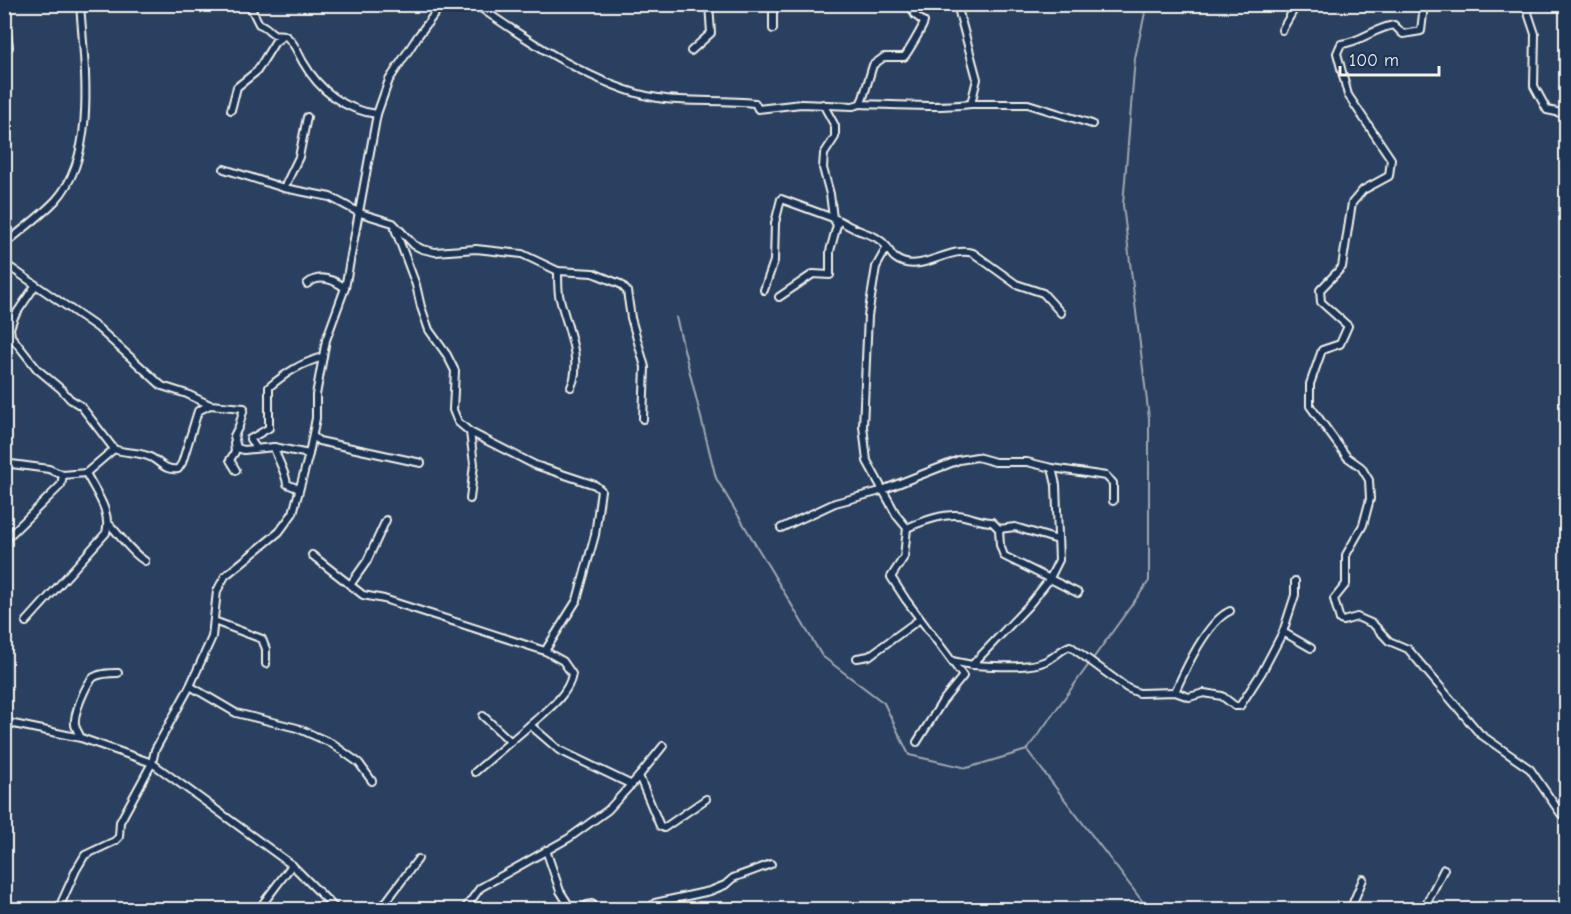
<svg xmlns="http://www.w3.org/2000/svg" width="1571" height="914" font-family="'Comic Neue',sans-serif">
<style>
.lines{fill:none;stroke-linecap:round;stroke-linejoin:round}
.stream{stroke:#a1a8b0;stroke-width:2}
.minor-casing{stroke:#f4f1e8;stroke-width:10}
.minor{stroke:#1d3557;stroke-width:6}
</style>
<rect width="100%" height="100%" fill="#2a4060"/>
<filter id="ink" filterUnits="userSpaceOnUse"><feTurbulence type="fractalNoise" baseFrequency=".0167" numOctaves="2"/><feDisplacementMap in="SourceGraphic" scale="12" xChannelSelector="R" yChannelSelector="G"/><feConvolveMatrix kernelMatrix="1 2 1 2 8 2 1 2 1" color-interpolation-filters="sRGB"/></filter>
<g filter="url(#ink)">
<g class="lines">
<!-- stream -->
<g class="stream">
<polyline points="676,317 716,478 822,656 884,703 909,755 967,768 1027,750 1149,910"/>
<polyline points="1027,750 1149,581 1149,418 1123,205 1135,58 1147,4"/>
</g>
<defs>
<g id="minor">
<path d="M249,4l10,20c7,2 10,7 15,10 3,1 7,0 10,1 9,5 14,18 19,27 16,28 41,48 74,52"/>
<path d="M475,4c50,35 124,85 183,94 32,5 65,1 97,5l3,6 43,-5 52,2 7,-2 3,-6 10,-33 11,-8h20c3,-3 19,-30 20,-35l-9,-7 -3,-6 4,-5"/>
<polyline points="773,4 773,29"/>
<polyline points="960,4 959,12 977,79 971,104 1028,104 1092,124"/>
<path d="M1420,4l3,10 -2,17 -18,3 -9,-9c-20,3 -33,17 -53,19l-4,9 11,42 43,64 -2,17 -26,14 -11,13 -10,64 -22,23 1,12 27,24 -8,18 -18,6 -12,34v22l37,51 14,10 8,13 1,19 -7,26 -17,30v29l-12,15 6,21 3,1 14,-4 16,7 16,17 19,8 72,85 50,35 31,45 5,2"/>
<polyline points="1525,4 1535,34 1534,86 1547,110 1566,114"/>
<polyline points="4,11 9,47"/>
<polyline points="1282,30 1297,4"/>
<polyline points="691,51 711,33 709,4"/>
<path d="M823,104l12,22v11l-11,17 -1,14 7,26 3,24c8,2 11,6 18,9 13,7 26,7 36,20l-11,20 -8,49 -5,110 4,35 30,55 10,12 -3,29 -13,20 15,23 57,76 -21,26 -25,40"/>
<path d="M860,104c37,1 74,4 111,0"/>
<polyline points="231,110 237,87 257,71 275,42 283,36"/>
<polyline points="224,169 284,188 330,197 360,213 393,223 414,245 422,249 435,252 476,249 522,254 558,271 593,273 620,284 627,291 631,318 645,367 643,419"/>
<polyline points="284,188 299,157 307,117"/>
<polyline points="395,229 416,285 421,307 429,330 447,355 455,371 453,410 458,422 470,432 535,465 595,485 601,490 595,535 577,600 545,651"/>
<path d="M4,245c17,-15 37,-29 52,-45 42,-46 28,-138 24,-196"/>
<path d="M887,247c2,3 5,9 8,11 23,18 54,-13 78,-5l43,31 27,9 18,20"/>
<polyline points="4,263 98,328 162,386 187,394 210,405 244,408 239,426 234,436 237,448 244,450 274,447 309,454 316,418 316,395 326,340 345,288 377,114 389,80 418,36 442,4"/>
<path d="M558,271c0,8 0,16 1,24 6,27 25,66 12,92"/>
<path d="M307,284c12,-10 26,-5 38,4"/>
<path d="M35,286l-21,31 -4,11 1,8 26,33 24,20 9,10 11,7 33,43c12,5 26,2 38,9 9,5 14,13 26,11l4,-6 16,-52 12,-6"/>
<polyline points="764,290 774,261 775,223 781,199 833,218 837,225 830,251 830,275 813,274 779,297"/>
<polyline points="470,432 474,464 470,499"/>
<polyline points="313,436 319,441 421,463"/>
<polyline points="234,443 235,452 230,460 236,470"/>
<path d="M274,447c3,13 11,23 13,37l12,5"/>
<path d="M256,448l-6,-9 19,-11v-41c17,-14 32,-24 54,-30"/>
<polyline points="309,454 293,513 279,532 225,576 217,591 212,637 190,686 155,750 152,763 292,865 337,910"/>
<polyline points="4,463 49,469 63,475 61,485 4,541"/>
<polyline points="86,473 114,449"/>
<path d="M109,524c12,12 21,28 36,37"/>
<polyline points="781,528 835,503 877,492 959,460 977,457 995,462 1027,462 1052,468 1106,476 1113,483 1113,501"/>
<path d="M907,528c16,-7 39,-16 57,-12 10,2 17,6 28,6l7,7 1,16 4,11 74,37"/>
<polyline points="999,529 1015,527 1058,540"/>
<path d="M312,555l51,40 21,4 161,52 18,10 9,13c-3,21 -27,38 -42,51l29,25 73,35"/>
<polyline points="350,585 367,561 386,520"/>
<polyline points="214,621 262,639 266,649 266,664"/>
<path d="M26,622l80,-89c6,-21 -11,-42 -20,-60l-23,2"/>
<polyline points="1283,632 1295,595 1295,581"/>
<polyline points="857,658 869,656 920,619"/>
<polyline points="952,661 972,665 1029,605 1049,580 1059,560 1056,485 1052,468"/>
<path d="M972,665c19,1 57,4 74,-4 9,-4 15,-12 24,-15l57,42 12,5 36,-1 14,5 15,-4 18,3 13,10h5l22,-34 21,-40 28,16"/>
<polyline points="190,686 236,713 297,728 331,743 359,763 372,781"/>
<path d="M1175,692c10,-22 32,-71 55,-81"/>
<polyline points="483,716 510,741"/>
<polyline points="4,722 81,738 152,763 120,822 119,837 115,841 85,855 76,870 58,910"/>
<path d="M81,738c-2,-4 -5,-9 -6,-13 -2,-10 11,-42 19,-48 7,-4 16,-4 24,-4"/>
<polyline points="475,772 530,725"/>
<polyline points="639,776 660,826 664,828 706,799"/>
<polyline points="546,850 560,891 572,910"/>
<polyline points="258,910 292,865"/>
<polyline points="380,910 418,859"/>
<polyline points="464,910 480,888 569,838 608,810 639,776 663,746"/>
<polyline points="583,910 587,905 592,904 597,910"/>
<polyline points="648,910 655,903 710,891 725,885 733,878 771,864"/>
<polyline points="1350,910 1363,879"/>
<polyline points="1423,910 1444,869"/>
</g>
</defs>
<!-- minor casing -->
<use href="#minor" class="minor-casing"/>
<!-- minor -->
<use href="#minor" class="minor"/>
</g>
</g>
<!-- margin -->
<rect width="1571" height="914" fill="none" stroke="#1d3557" stroke-width="24"/>
<rect x="12" y="12" width="1547" height="890" fill="none" stroke="#f4f1e8" stroke-width="2" filter="url(#ink)"/>
<!-- scale -->
<path d="M1340 66v9h99v-9" fill="none" stroke="#f4f1e8" stroke-width="3"/>
<text x="1349" y="66" font-size="18" fill="#f4f1e8" stroke="#1d3557" stroke-width="4.5" paint-order="stroke">100 m</text>
</svg>
